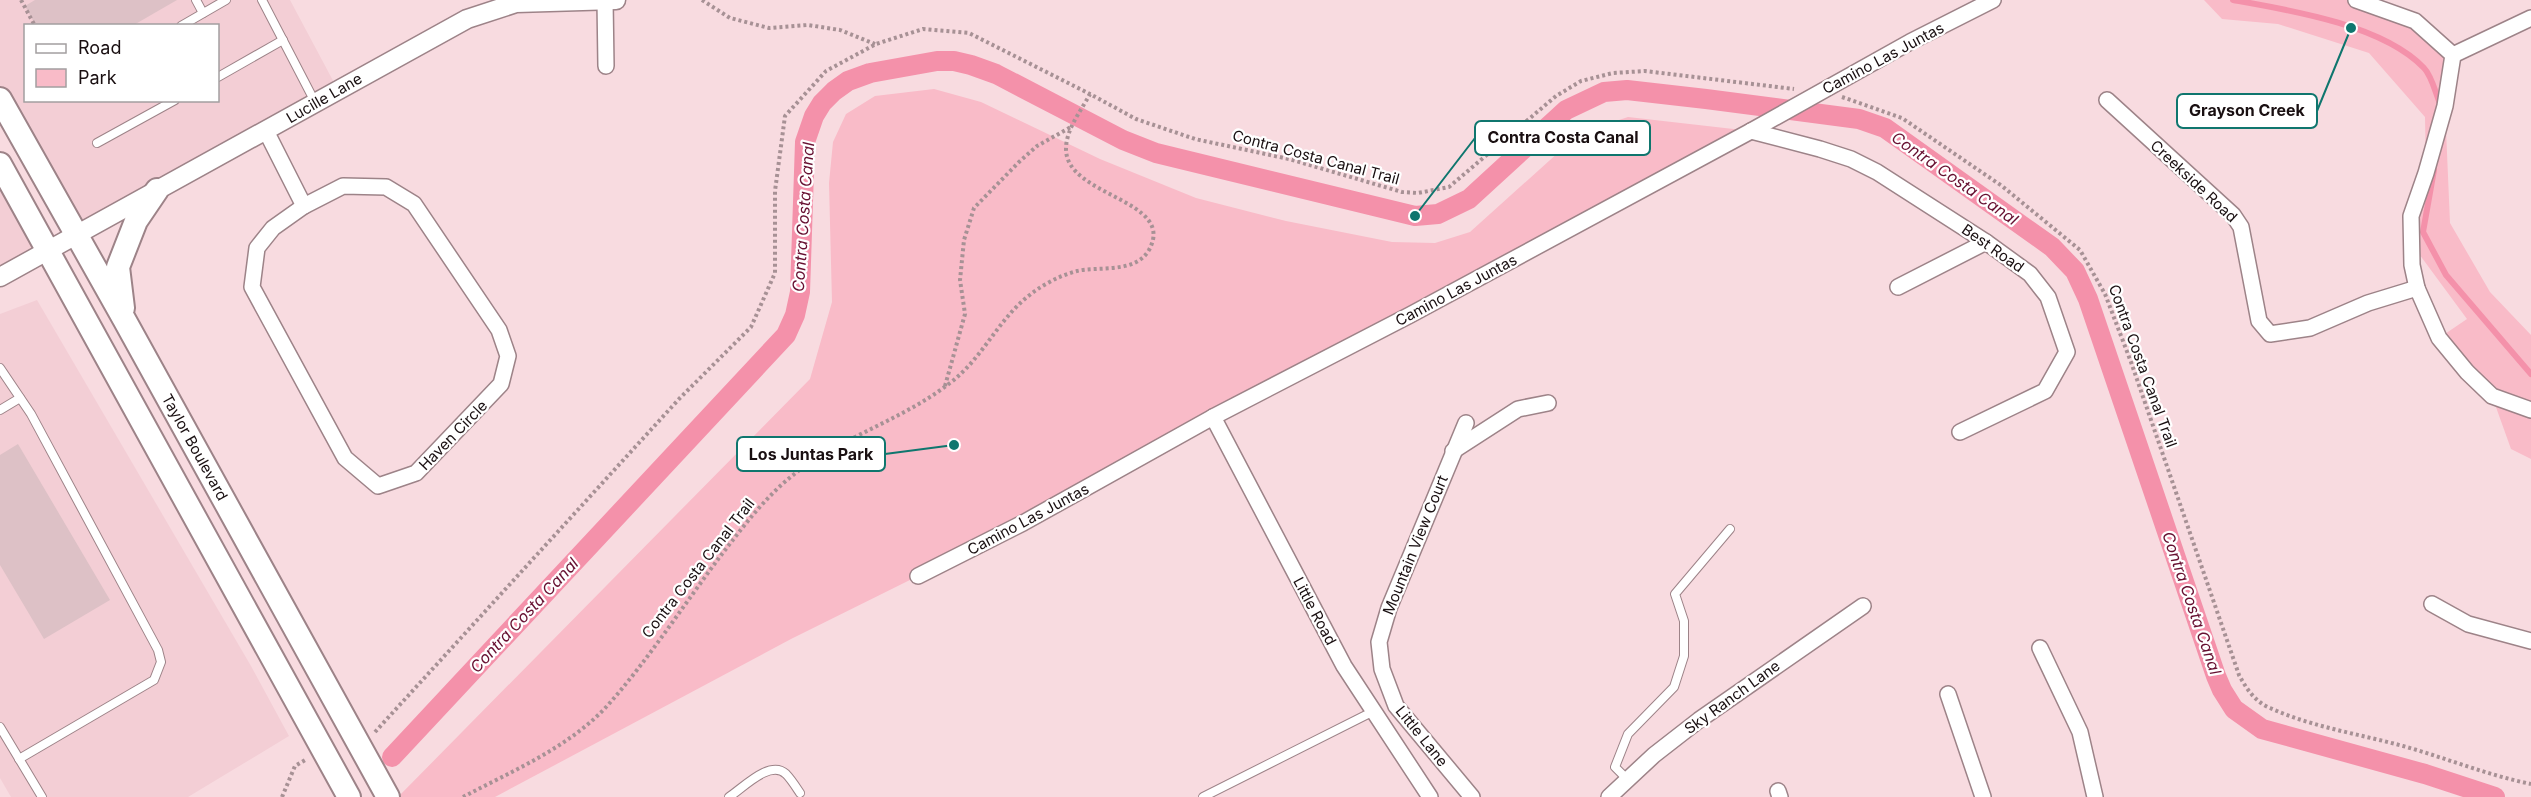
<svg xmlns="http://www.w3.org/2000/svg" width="2531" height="797" font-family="Inter,sans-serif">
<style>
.built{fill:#f3ced5;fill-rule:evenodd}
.green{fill:#f9bbc8}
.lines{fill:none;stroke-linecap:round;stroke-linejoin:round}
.stream{stroke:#f491aa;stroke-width:6}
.canal{stroke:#f491aa;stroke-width:20}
.building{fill:#ddc1c6}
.service-casing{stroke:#9d8388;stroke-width:10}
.minor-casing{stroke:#9d8388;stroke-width:18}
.tertiary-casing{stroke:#9d8388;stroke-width:21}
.primary-casing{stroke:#9d8388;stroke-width:26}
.path{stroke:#a79195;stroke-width:4;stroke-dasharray:3 3;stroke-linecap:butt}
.service{stroke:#fff;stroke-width:8}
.minor{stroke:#fff;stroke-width:15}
.tertiary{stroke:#fff;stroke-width:18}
.primary{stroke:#fff;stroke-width:22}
.labels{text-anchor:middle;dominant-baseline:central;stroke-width:4.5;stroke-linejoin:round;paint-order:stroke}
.street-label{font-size:15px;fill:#190f11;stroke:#fff}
.water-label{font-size:16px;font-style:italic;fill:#671031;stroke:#fff}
.leader{fill:none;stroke:#0f766e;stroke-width:2}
.callout-dot{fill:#0f766e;stroke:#fff;stroke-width:2}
.callout{fill:#fff;stroke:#0f766e;stroke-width:2}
.callout-label{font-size:16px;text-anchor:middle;font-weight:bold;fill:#190f11}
</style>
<rect width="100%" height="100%" fill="#f8dbe0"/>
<!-- built -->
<g class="built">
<path d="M0,0h290l48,90 -262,143 -76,-134zM26,26h192v74h-192z"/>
<polygon points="0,164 47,248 0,277"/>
<polygon points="37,300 251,666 289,736 188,797 11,797 0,778 0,314"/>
</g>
<!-- green -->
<g class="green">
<polygon points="2204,0 2356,0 2415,21 2453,55 2445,106 2450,223 2490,292 2531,335 2531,459 2511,449 2492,396 2439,338 2467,319 2411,243 2426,173 2425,117 2369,53 2278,24 2222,19"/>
<polygon points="934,89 981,102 1100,159 1196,198 1286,221 1392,242 1435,243 1470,232 1580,133 1628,117 1751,131 918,576 791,639 495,797 398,797 810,379 832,302 829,183 833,142 846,114 875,96"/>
</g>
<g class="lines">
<!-- stream -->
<g class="stream">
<path d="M2233,0c57,10 150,25 191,68 8,8 12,27 17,38"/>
<polyline points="2434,170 2423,232 2446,275 2531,374"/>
</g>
<!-- canal -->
<polyline class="canal" points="392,757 786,335 795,315 800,292 805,142 814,116 822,103 834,91 848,81 870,73 937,61 954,61 971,65 996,74 1123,140 1156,153 1415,216 1438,214 1469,199 1566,110 1604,92 1627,90 1706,99 1859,119 1885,128 2052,247 2075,271 2088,299 2216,676 2222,690 2234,709 2262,729 2425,774 2495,797"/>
</g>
<!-- building -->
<g class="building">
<polygon points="35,0 177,0 132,26 36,26 25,6"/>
<polygon points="18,444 110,600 44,639 0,565 0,455"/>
</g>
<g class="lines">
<defs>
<g id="service">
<polyline points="196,0 203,13"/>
<polyline points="262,0 315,102"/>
<polyline points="181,26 226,0"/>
<polyline points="218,77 283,40"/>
<polyline points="97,143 175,100"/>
<polyline points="0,368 31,414 158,650 161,662 154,680 19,759"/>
<polyline points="0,410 20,398"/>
<polyline points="0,727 42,797"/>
<polyline points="1628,780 1615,767 1628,734 1674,687 1684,656 1684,621 1675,594 1730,529"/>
<path d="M729,797c14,-9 41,-38 57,-23 5,5 10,13 14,19"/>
<polyline points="1203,797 1374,711"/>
</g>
<g id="minor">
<polyline points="605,0 606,66"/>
<polyline points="2356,0 2415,21 2453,55 2445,106 2426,173 2411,216 2412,265 2417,288 2439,338 2467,372 2492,396 2531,410"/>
<polyline points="2453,55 2531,18"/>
<polyline points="2107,100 2233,215 2241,227 2259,321 2270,334 2310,328 2368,303 2417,288"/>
<polyline points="266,131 304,206"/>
<polyline points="1751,131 1820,149 1851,159 1877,172 1986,242 2030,274 2048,297 2067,352 2045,391 1960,432"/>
<polygon points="343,186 386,187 414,204 499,330 508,356 501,384 416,473 378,486 345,458 252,287 257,248 273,228 304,206"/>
<polyline points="1898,287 1986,242"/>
<polyline points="1213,417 1344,666 1430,797"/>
<polyline points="1466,423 1389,608 1379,642 1382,669 1396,706 1472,797"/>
<polyline points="1453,451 1518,409 1548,403"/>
<polyline points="918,576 1023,523 1213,417 1410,315 1751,131 1910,42 1993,0"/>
<polyline points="2432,604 2468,624 2531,641"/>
<polyline points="2040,648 2080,732 2095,797"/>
<polyline points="1948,694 1983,797"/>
<polyline points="1778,791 1780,797"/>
<polyline points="1609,797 1654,755 1699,720 1863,606"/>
</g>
<polyline id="tertiary" points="0,277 467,19 516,3 616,0"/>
<g id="primary">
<polyline points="0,99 124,319 388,797"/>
<polyline points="0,164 349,797"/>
<polyline points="123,308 118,267 136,221 157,190"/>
</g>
</defs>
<!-- service casing -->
<use href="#service" class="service-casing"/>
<!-- minor casing -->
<use href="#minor" class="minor-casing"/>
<!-- tertiary casing -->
<use href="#tertiary" class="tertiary-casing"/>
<!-- primary casing -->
<use href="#primary" class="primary-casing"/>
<!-- path -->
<g class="path">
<polyline points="21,0 35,26"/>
<polyline points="702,0 730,18 769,28 808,25 840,30 875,44"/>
<path d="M1842,97l60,21 100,68 78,64 25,44 26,68 108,313c7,13 16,27 31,33 42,19 89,26 133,38 43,12 84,29 128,38"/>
<polyline points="945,386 965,314 960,280 964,240 974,208 1019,162 1037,146 1071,127"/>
<polyline points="375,732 679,399 751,327 775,273 775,191 785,116 826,71 876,44 923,29 969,33 1090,94"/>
<polyline points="282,797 295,766 307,759"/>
<path d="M463,797c49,-26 107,-50 145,-92 40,-45 77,-102 114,-151 24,-31 47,-62 79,-85 47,-34 104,-51 149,-86 39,-30 50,-73 96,-99 10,-6 20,-10 31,-13 21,-5 58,3 72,-21 28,-51 -83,-53 -83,-101 0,-20 15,-38 24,-55l46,25 59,20 94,20 113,33 16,1 31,-6 107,-91 25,-15 32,-8 32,-2 149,18"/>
</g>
<!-- service -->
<use href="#service" class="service"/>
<!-- minor -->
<use href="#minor" class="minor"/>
<!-- tertiary -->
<use href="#tertiary" class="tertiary"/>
<!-- primary -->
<use href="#primary" class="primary"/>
</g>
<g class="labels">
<!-- street labels -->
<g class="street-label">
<text transform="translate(1883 58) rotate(-28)">Camino Las Juntas</text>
<text transform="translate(324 98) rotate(-30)">Lucille Lane</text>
<text transform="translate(1316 157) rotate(15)">Contra Costa Canal Trail</text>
<text transform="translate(2194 181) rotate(43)">Creekside Road</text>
<text transform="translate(1993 248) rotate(35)">Best Road</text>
<text transform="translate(1456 290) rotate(-28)">Camino Las Juntas</text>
<text transform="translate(2143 366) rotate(70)">Contra Costa Canal Trail</text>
<text transform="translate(453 435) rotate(-46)">Haven Circle</text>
<text transform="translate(195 447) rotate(61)">Taylor Boulevard</text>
<text transform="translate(1028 519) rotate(-28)">Camino Las Juntas</text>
<text transform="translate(1415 545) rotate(-68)">Mountain View Court</text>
<text transform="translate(698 568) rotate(-52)">Contra Costa Canal Trail</text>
<text transform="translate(1315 611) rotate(62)">Little Road</text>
<text transform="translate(1732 697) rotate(-36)">Sky Ranch Lane</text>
<text transform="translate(1422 736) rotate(51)">Little Lane</text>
</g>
<!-- water labels -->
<g class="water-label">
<text transform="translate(1955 178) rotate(35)">Contra Costa Canal</text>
<text transform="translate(803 217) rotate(-86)">Contra Costa Canal</text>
<text transform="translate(2192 603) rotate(71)">Contra Costa Canal</text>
<text transform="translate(524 615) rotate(-47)">Contra Costa Canal</text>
</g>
</g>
<!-- callouts -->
<path class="leader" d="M2351 28L2317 111M1415 216L1475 138M954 445L885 454"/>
<g class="callout-dot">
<circle cx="2351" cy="28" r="6"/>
<circle cx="1415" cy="216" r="6"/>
<circle cx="954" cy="445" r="6"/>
</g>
<g class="callout">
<rect x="2177" y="94" width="140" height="34" rx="6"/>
<rect x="1475" y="121" width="175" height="34" rx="6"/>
<rect x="737" y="437" width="148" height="34" rx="6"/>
</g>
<g class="callout-label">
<text x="2247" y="116">Grayson Creek</text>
<text x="1563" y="143">Contra Costa Canal</text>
<text x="811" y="460">Los Juntas Park</text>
</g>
<!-- legend -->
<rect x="24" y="24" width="195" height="78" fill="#ffffff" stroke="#a39fa0" stroke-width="1.5"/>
<rect x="36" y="44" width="30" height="9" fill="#ffffff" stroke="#a39fa0" stroke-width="1.5"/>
<text x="78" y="54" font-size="18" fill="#190f11">Road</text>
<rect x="36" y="69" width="30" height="18" fill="#f9bbc8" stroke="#a39fa0" stroke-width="1.5"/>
<text x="78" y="84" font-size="18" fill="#190f11">Park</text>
</svg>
